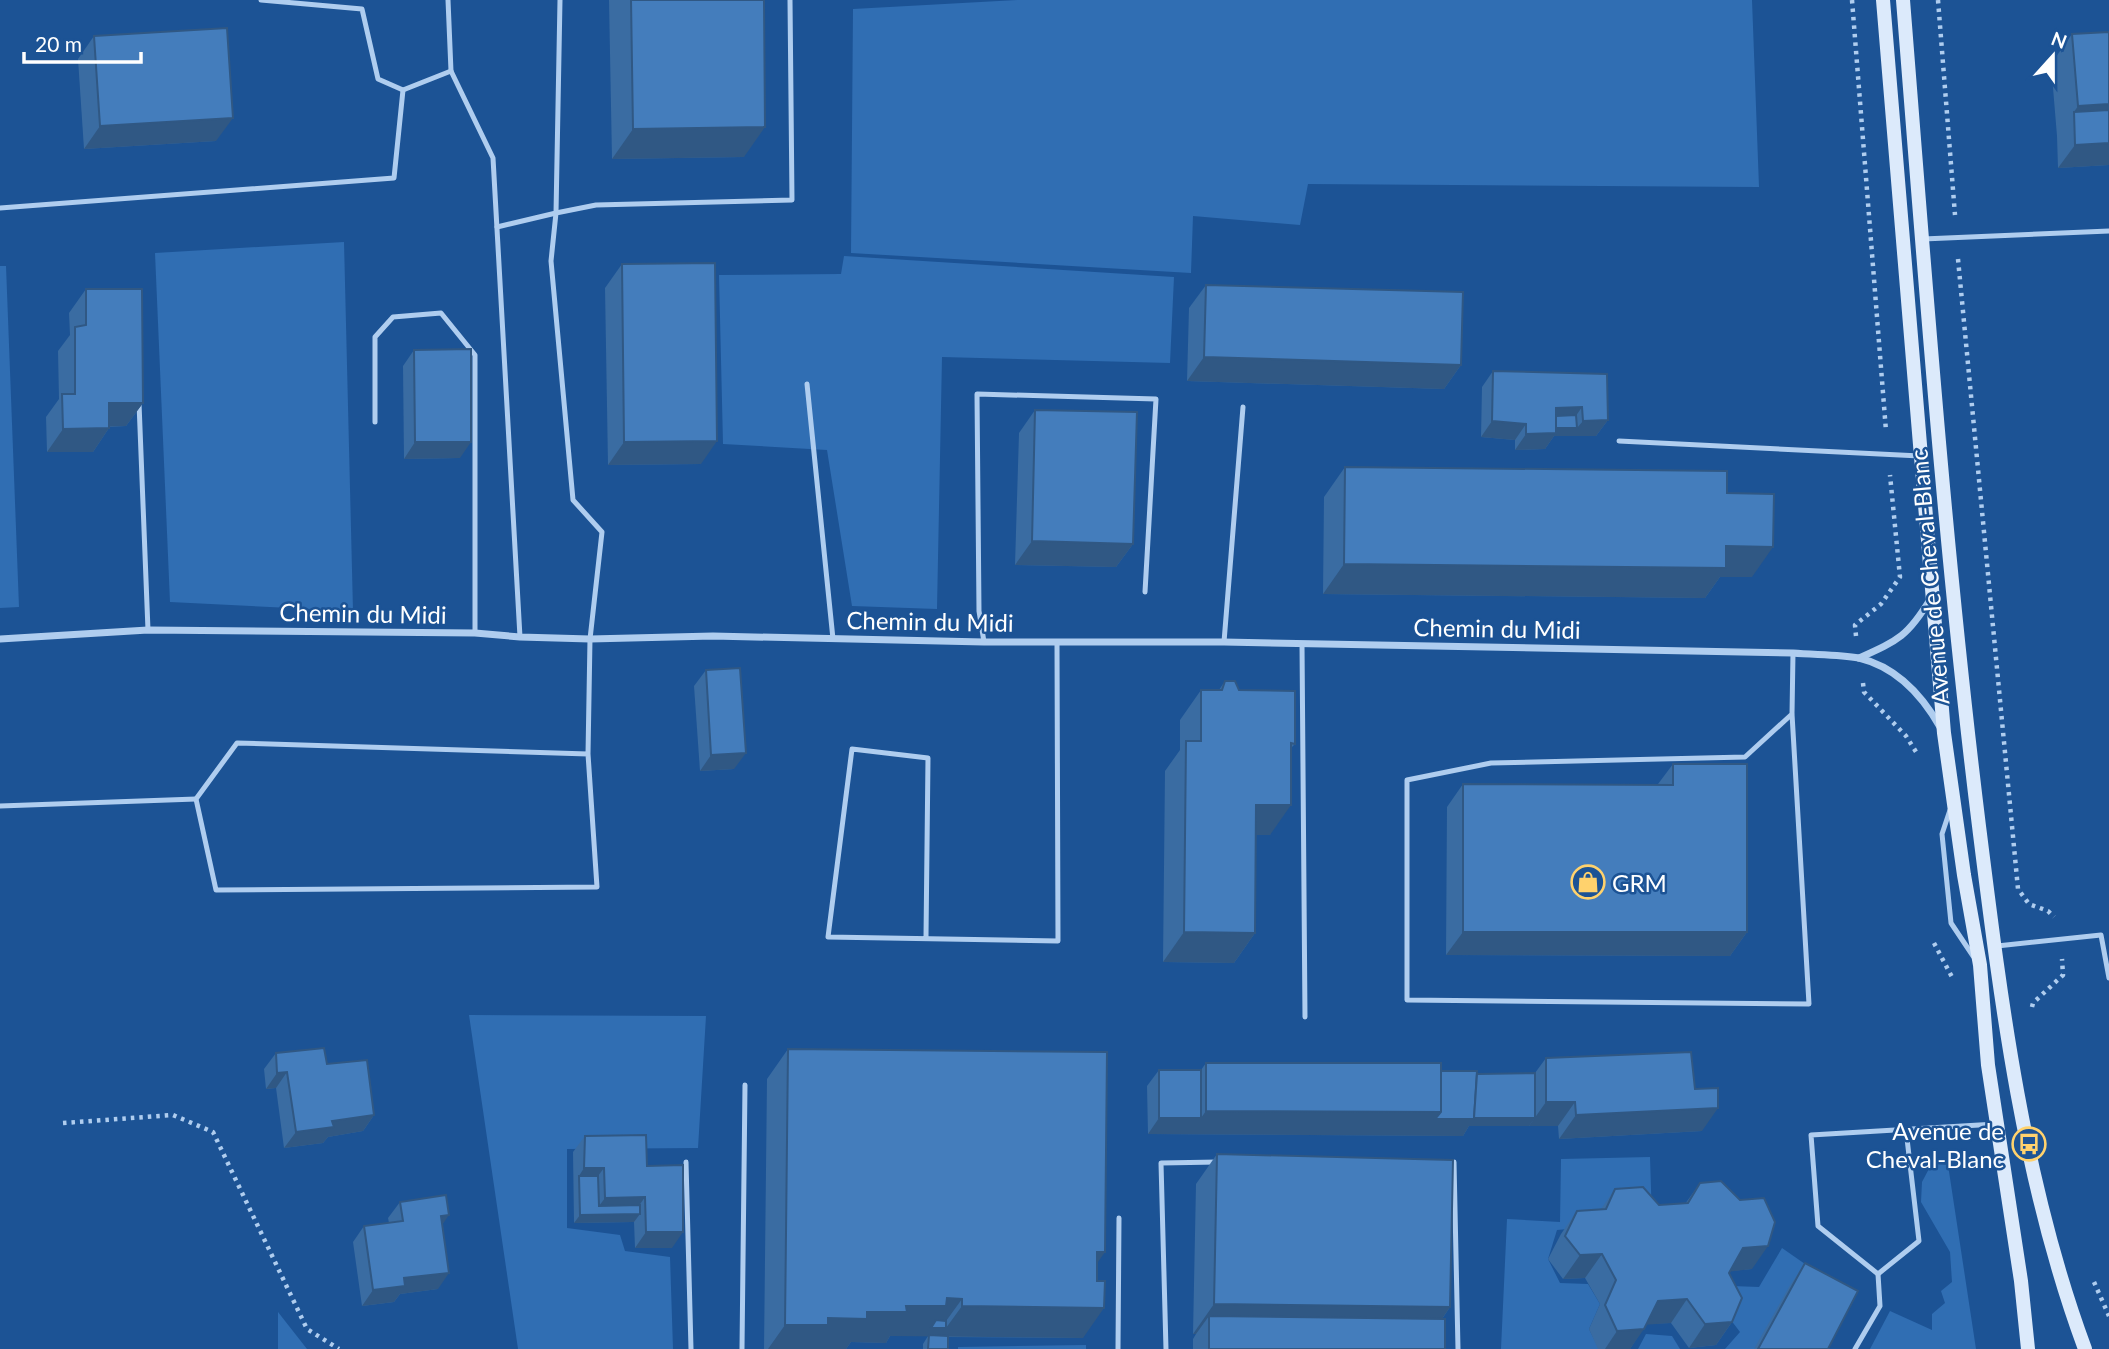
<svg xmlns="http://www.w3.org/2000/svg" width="2109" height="1349" font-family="Lato,sans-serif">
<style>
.grass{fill:#306eb3}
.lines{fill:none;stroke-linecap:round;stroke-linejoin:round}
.path{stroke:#afcdef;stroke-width:4.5;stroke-dasharray:3.5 5;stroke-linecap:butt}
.lane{stroke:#afcdef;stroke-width:5}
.street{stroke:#afcdef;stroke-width:7}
.secondary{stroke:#dceafb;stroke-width:14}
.wall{fill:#3a6ca2}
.shaded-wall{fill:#305884}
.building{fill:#447dbc;stroke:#305884;stroke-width:2}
.labels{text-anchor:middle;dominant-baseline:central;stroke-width:5;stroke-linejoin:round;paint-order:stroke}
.street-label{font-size:24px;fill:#fff;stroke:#1c5395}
.poi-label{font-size:24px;fill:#fff;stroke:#1c5395;text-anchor:start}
</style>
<rect width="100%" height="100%" fill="#1c5395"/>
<!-- grass -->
<g class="grass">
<polygon points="1017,0 1752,0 1759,187 1308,184 1300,225 1193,216 1191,273 851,253 853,9"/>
<polygon points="344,242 353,611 170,602 155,253"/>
<polygon points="844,256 1174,277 1170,363 942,357 937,609 852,606 827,450 723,444 719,275 841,274"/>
<polygon points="0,266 6,266 19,607 0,608"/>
<polygon points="469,1015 706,1016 698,1148 567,1149 567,1228 620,1235 625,1251 670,1257 673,1349 518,1349"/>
<polygon points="1650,1157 1652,1221 1557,1230 1548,1259 1560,1283 1588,1284 1600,1304 1589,1329 1599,1349 1501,1349 1507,1219 1560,1222 1561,1159"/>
<polygon points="1932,1163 1948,1165 1976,1349 1870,1349 1890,1311 1932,1330 1932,1314 1945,1303 1941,1291 1952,1282 1950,1252 1921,1202 1922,1182"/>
<polygon points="1782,1248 1805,1264 1756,1349 1725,1349 1740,1332 1721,1307 1732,1286 1759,1287"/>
<polygon points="278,1312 307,1349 278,1349"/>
<polygon points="1646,1334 1672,1336 1680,1349 1638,1349"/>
<polygon points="1086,1345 1086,1349 958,1349 958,1347"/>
</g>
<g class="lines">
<!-- path -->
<g class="path">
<polyline points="1852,0 1886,431"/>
<polyline points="1938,0 1955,215"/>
<polyline points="1958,259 2018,889 2029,904 2048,911 2054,917"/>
<polyline points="1856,636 1855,625 1881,604 1900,577 1890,475"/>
<polyline points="1863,683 1864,692 1906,736 1918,755"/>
<polyline points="1934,943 1953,979"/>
<polyline points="2032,1007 2033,1003 2063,975 2062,959"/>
<polyline points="63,1123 173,1115 213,1132 307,1329 339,1349"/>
<polyline points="2094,1282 2109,1316"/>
</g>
<!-- lane -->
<g class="lane">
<polyline points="261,0 362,9 378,79 403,90 451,71 493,158 520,637"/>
<polyline points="448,0 451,71"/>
<polyline points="0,208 394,178 403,90"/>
<polyline points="497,227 556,213 560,0"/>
<polyline points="1923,239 2109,231"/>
<polyline points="807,384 833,639"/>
<polyline points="139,403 148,630"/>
<polyline points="375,422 375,337 393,317 441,313 475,355 475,633"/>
<polyline points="1619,441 1920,456"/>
<polyline points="984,642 979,611 977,394 1156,399 1145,592"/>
<polyline points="1224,642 1243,407"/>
<polyline points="1302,644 1305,1017"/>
<polyline points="1792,714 1745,757 1491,763 1407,780 1407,1000 1809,1004 1792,714 1793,653"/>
<polyline points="588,754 237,743 196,799 216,890 597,887 588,754 590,639 602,532 573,500 551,261 556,213 596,205 792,200 790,0"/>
<polyline points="0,806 196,799"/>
<polyline points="1950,810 1942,834 1951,923 1973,956"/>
<polyline points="926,937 928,758 852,749 828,937 1058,941 1057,643"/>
<polyline points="1997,946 2101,935 2109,978"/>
<polyline points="1906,1130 1919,1241 1878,1274 1818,1226 1811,1135 1996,1124"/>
<polyline points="686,1162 691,1349"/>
<polyline points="1448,1162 1454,1162 1458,1349"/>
<polyline points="742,1349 745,1085"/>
<polyline points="1118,1349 1119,1218"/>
<polyline points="1166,1349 1161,1163 1218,1162"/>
<polyline points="1855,1349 1880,1306 1878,1274"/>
</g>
<!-- street -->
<g class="street">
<path d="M0,639l148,-9 327,3 45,4 70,2 123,-3 271,6h240l569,11c21,2 45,1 66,5 37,9 63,37 81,69"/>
<path d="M1859,658c40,-18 49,-22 72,-60"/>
</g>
<!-- secondary -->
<g class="secondary">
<polyline points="1883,0 1944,733 1964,875 1980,965 1988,1065 2021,1281 2028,1349"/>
<path d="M1903,0c22,276 42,552 76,826 22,176 44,356 106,523"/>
</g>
</g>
<!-- wall -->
<g class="wall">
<polygon points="609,0 764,0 744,157 612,159"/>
<polygon points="2072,34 2109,165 2058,168 2057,136 2051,64"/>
<polygon points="94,36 216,141 84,149 78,59"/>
<polygon points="622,264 701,464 608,465 605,288"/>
<polygon points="1206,285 1461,365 1444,389 1187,381 1189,308"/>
<polygon points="86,289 143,403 126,426 109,427 109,428 93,452 47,452 46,417 59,399 58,351 70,335 69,313"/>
<polygon points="414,350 460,458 404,459 403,366"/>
<polygon points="1493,371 1607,374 1608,420 1596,436 1554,436 1545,449 1515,450 1515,440 1481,437 1482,387"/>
<polygon points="1035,410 1133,544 1116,567 1015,565 1019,433"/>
<polygon points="1345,467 1727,493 1752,577 1720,577 1705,598 1323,594 1324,497"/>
<polygon points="706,670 734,769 700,771 694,686"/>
<polygon points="1225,681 1239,690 1295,744 1291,748 1270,835 1256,835 1255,933 1234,963 1163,962 1165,771 1180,750 1180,720 1201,690 1219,690"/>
<polygon points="1673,764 1747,932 1730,956 1446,955 1447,807 1463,784 1658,784"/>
<polygon points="788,1049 1097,1264 1083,1338 948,1337 948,1349 923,1349 923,1344 928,1336 890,1336 886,1343 851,1342 846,1349 764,1349 767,1079"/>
<polygon points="276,1053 327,1064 374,1115 363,1131 328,1137 323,1143 284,1148 276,1088 266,1089 264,1069"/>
<polygon points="1546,1058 1695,1089 1702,1131 1559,1139 1558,1126 1469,1126 1463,1136 1148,1134 1147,1086 1159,1070 1201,1070 1206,1063 1441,1071 1477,1074 1535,1073"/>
<polygon points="585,1136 647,1166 672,1248 635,1248 634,1222 574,1223 573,1152"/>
<polygon points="1217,1154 1450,1307 1442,1319 1445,1349 1193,1349 1193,1339 1196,1334 1193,1334 1196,1184"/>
<polygon points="1700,1183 1752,1269 1730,1271 1729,1273 1732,1322 1716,1345 1689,1348 1671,1323 1646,1324 1630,1349 1598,1349 1589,1329 1600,1304 1585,1278 1563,1279 1548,1259 1561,1234 1577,1211 1601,1209 1615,1189 1659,1205 1685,1204"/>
<polygon points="400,1202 442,1225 438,1289 400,1294 394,1302 362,1306 353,1242 364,1226 389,1223 388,1218"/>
<polygon points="1805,1263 1828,1349 1754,1349 1789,1287"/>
</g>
<!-- shaded-wall -->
<g class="shaded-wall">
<polygon points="2109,104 2109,133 2074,112 2078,106"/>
<polygon points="233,118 216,141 84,149 100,126"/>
<polygon points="765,127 744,157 612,159 633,129"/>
<polygon points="2109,143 2109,165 2058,168 2075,145"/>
<polygon points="1204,357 1461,365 1444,389 1187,381"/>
<polygon points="109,403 143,403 126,426 93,427"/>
<polygon points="1582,407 1571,423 1551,424 1556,408"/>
<polygon points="1608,420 1596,436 1554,436 1545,449 1515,450 1526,434 1551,428 1577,428 1583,421"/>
<polygon points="1492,421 1526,424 1515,440 1481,437"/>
<polygon points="109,428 93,452 47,452 63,429"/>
<polygon points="717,441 701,464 608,465 624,442"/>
<polygon points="415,442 471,442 460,458 404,459"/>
<polygon points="1032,541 1133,544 1116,567 1015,565"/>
<polygon points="1726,546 1773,547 1752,577 1720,577 1705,598 1323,594 1344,564"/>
<polygon points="746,753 734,769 700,771 711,755"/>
<polygon points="1256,805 1291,805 1270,835 1235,835"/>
<polygon points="1184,932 1255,933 1234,963 1163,962"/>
<polygon points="1463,932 1747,932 1730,956 1446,955"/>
<polygon points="287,1072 276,1088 266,1089 277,1073"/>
<polygon points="1546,1102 1575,1102 1558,1126 1529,1126"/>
<polygon points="1718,1108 1702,1131 1559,1139 1576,1115"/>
<polygon points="1206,1111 1441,1112 1471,1118 1535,1118 1529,1126 1469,1126 1463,1136 1148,1134 1159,1118 1201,1118"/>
<polygon points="374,1115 363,1131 328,1137 323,1143 284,1148 296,1132 332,1121"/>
<polygon points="584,1168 604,1168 592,1184 579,1176"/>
<polygon points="645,1197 634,1213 593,1214 605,1198"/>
<polygon points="640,1214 634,1222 574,1223 580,1215"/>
<polygon points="449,1215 438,1231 441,1216"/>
<polygon points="646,1232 683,1232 672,1248 635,1248"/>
<polygon points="1768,1246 1752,1269 1726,1272 1743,1248"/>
<polygon points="1097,1252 1105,1252 1084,1282"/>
<polygon points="1602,1254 1585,1278 1563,1279 1580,1255"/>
<polygon points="449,1273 438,1289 400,1294 394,1302 362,1306 373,1290 404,1278"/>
<polygon points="947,1298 962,1299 941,1328 946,1328 962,1306 1104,1308 1083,1338 890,1336 886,1343 851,1342 846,1349 768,1349 785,1325 906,1306"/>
<polygon points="1687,1299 1671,1323 1642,1325 1658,1301"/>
<polygon points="1214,1304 1450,1307 1429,1338 1209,1316 1196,1334 1193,1334"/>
<polygon points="1732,1322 1716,1345 1689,1348 1705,1324"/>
<polygon points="1644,1329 1630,1349 1605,1349 1617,1331"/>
</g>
<!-- building -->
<g class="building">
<polygon points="631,0 764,0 765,127 633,129"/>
<polygon points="227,28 233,118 100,126 94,36"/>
<polygon points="2109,32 2109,104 2078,106 2072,34"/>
<polygon points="2109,110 2109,143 2075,145 2074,112"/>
<polygon points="715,263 717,441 624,442 622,264"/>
<polygon points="1206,285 1463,292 1461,365 1204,357"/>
<polygon points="86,289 142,289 143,403 109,403 109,428 63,429 62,394 75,394 75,327 86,325"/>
<polygon points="471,349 471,442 415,442 414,350"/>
<polygon points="1493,371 1607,374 1608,420 1583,421 1582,407 1556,408 1556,433 1526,434 1526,424 1492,421"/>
<polygon points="1035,410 1137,412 1133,544 1032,541"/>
<polygon points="1576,415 1577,428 1556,428 1556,416"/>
<polygon points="1345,467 1727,471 1727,493 1774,494 1773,547 1726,546 1726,568 1344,564"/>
<polygon points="740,668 746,753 711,755 706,670"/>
<polygon points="1225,681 1235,681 1239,690 1295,691 1295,744 1291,743 1291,805 1256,805 1255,933 1184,932 1186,741 1201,741 1201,690 1222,690"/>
<polygon points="1673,764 1747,764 1747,932 1463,932 1463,784 1673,785"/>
<polygon points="324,1048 327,1064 367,1060 374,1115 332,1121 334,1127 296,1132 287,1072 277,1073 276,1053"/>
<polygon points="788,1049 1107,1052 1105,1252 1097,1252 1097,1281 1105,1281 1104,1308 962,1306 962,1299 947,1298 946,1306 906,1306 907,1312 867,1312 867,1319 828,1318 828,1325 785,1325"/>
<polygon points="1691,1052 1695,1089 1718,1088 1718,1108 1576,1115 1575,1102 1546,1102 1546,1058"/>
<polygon points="1206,1063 1441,1063 1441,1112 1206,1111"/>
<rect x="1159" y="1070" width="42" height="48"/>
<polygon points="1441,1071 1477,1071 1474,1119 1435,1119 1441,1112"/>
<polygon points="1535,1073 1535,1118 1474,1118 1477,1074"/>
<polygon points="646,1135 647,1166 683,1165 683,1232 646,1232 645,1197 605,1198 604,1168 584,1168 585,1136"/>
<polygon points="1217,1154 1453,1160 1450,1307 1214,1304"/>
<polygon points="579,1176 598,1176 599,1206 640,1205 640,1214 580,1215"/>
<polygon points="1721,1181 1740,1200 1764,1198 1775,1222 1768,1246 1743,1248 1729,1273 1742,1298 1732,1322 1705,1324 1687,1299 1658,1301 1644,1329 1617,1331 1605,1305 1616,1280 1602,1254 1580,1255 1565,1236 1577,1211 1606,1209 1615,1189 1643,1187 1659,1205 1688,1203 1700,1183"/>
<polygon points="446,1195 449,1215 441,1216 449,1273 404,1278 405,1286 373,1290 364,1226 403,1221 400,1202"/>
<polygon points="1805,1263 1858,1291 1828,1349 1758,1349"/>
<polygon points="1209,1316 1445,1319 1445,1349 1209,1349"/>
<polygon points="936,1320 946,1321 946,1328 931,1328"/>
<polygon points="929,1335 948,1336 948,1349 928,1349"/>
</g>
<!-- icons -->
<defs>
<symbol id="shop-ring" viewBox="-11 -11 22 22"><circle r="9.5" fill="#1c5395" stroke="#ffd26d" stroke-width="1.5"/><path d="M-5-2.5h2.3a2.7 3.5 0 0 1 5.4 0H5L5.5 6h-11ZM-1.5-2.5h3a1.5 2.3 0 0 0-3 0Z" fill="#ffd26d"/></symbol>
<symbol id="bus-ring" viewBox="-11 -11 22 22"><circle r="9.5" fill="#1c5395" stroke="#ffd26d" stroke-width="1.5"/><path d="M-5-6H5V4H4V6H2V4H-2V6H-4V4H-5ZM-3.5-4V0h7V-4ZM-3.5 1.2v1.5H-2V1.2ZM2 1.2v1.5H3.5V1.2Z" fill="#ffd26d"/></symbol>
</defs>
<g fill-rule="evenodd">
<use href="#shop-ring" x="1569" y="863" width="38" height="38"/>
<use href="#bus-ring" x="2010" y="1125" width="38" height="38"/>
</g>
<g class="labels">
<!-- street labels -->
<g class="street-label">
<text transform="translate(1929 577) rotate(-95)">Avenue de Cheval-Blanc</text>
<text transform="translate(363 613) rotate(1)">Chemin du Midi</text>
<text transform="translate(930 621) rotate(1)">Chemin du Midi</text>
<text transform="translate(1497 628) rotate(1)">Chemin du Midi</text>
</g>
<!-- poi labels -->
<g class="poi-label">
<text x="1612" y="882">GRM</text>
<text x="2004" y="1130" text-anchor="end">Avenue de<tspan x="2004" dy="28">Cheval-Blanc</tspan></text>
</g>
</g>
<!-- north arrow -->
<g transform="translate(2053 56) rotate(21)" stroke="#1c5395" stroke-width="5" paint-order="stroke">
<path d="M0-5L12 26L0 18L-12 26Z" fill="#ffffff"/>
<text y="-10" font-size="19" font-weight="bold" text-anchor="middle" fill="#ffffff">N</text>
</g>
<!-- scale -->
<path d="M24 52v10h117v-10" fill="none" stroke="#ffffff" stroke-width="3.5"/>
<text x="35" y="52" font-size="21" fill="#ffffff" stroke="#1c5395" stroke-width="5" paint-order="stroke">20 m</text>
</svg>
